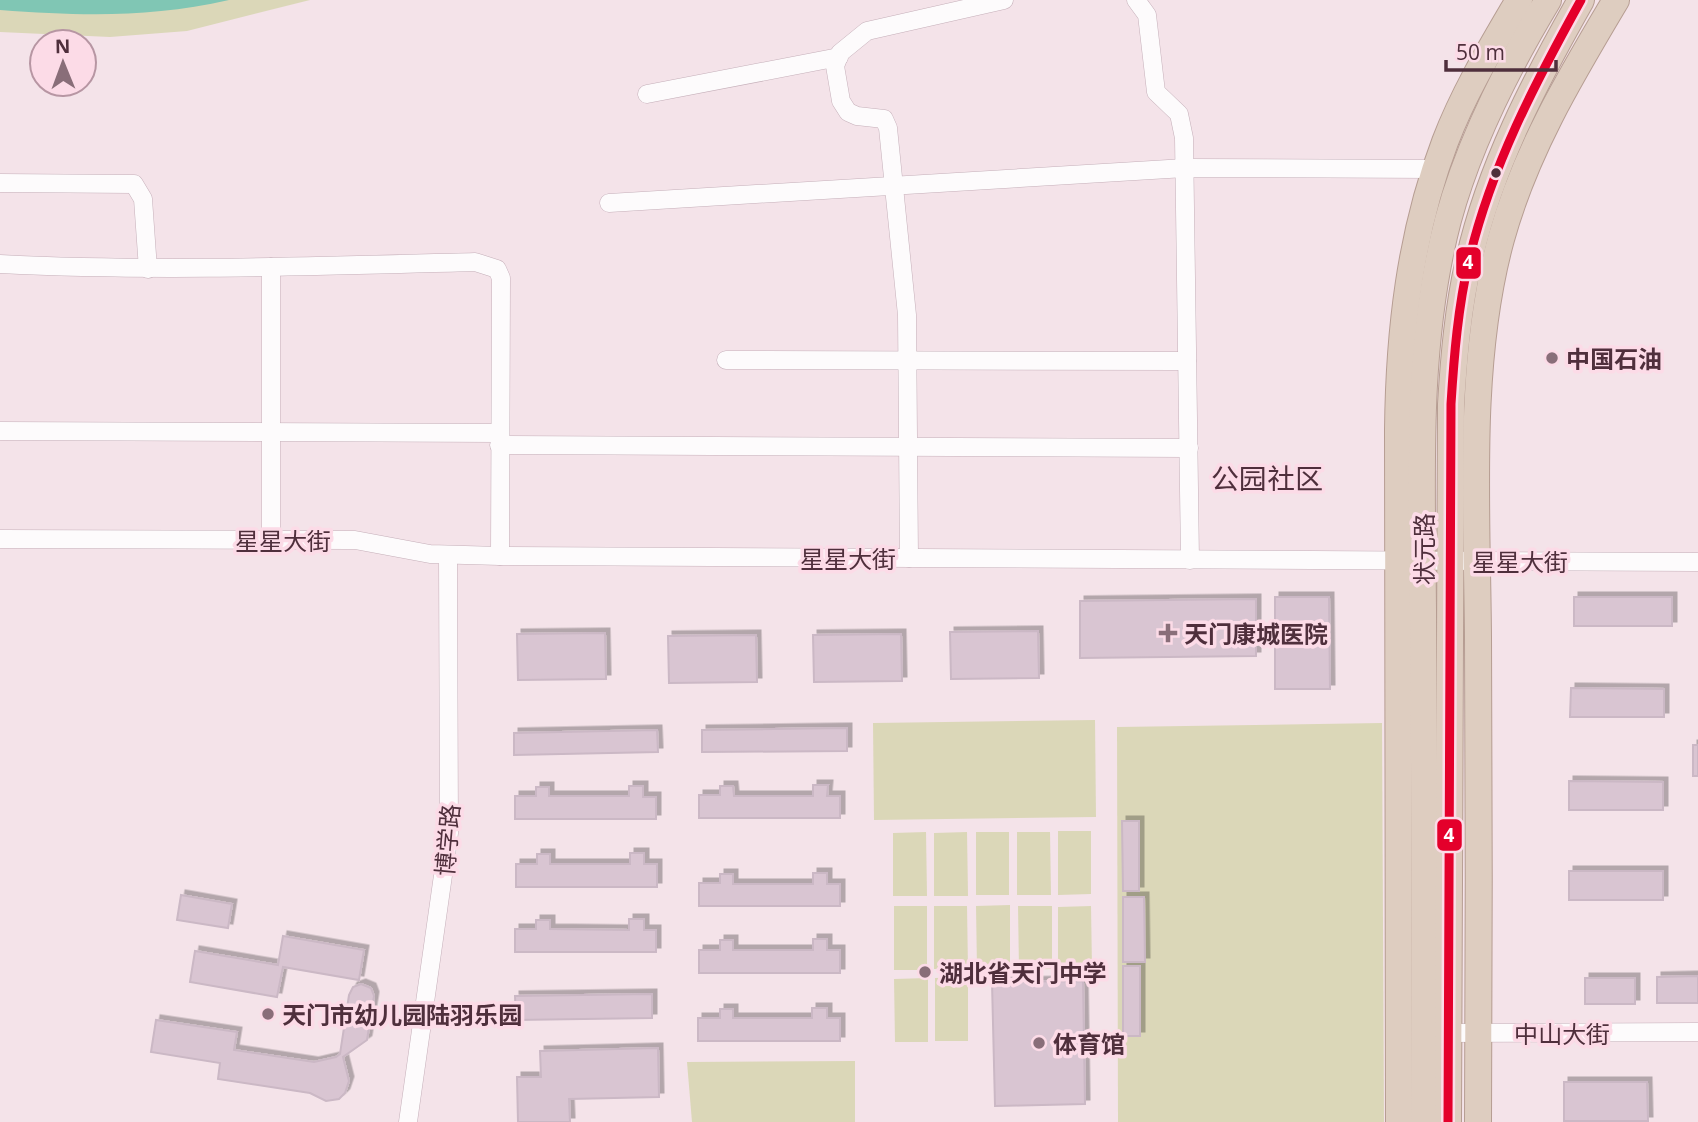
<svg xmlns="http://www.w3.org/2000/svg" width="1698" height="1122" font-family="'Open Sans','Noto Sans SC',sans-serif">
<style>
.green{fill:#dbd7b8}
.water{fill:#80c6b4}
.building{fill:#d9c5d2;stroke:#cbb8c5;stroke-width:2;filter:url(#shadow)}
.lines{fill:none;stroke-linecap:round;stroke-linejoin:round}
.minor-casing{stroke:#c5afb9;stroke-width:19}
.highway-casing{stroke:#b69d92;stroke-width:28}
.minor{stroke:#fdfbfc;stroke-width:18}
.highway{stroke:#decdc0;stroke-width:26}
.bus-1-casing{stroke:#fcdbe7;stroke-width:14}
.bus-1{stroke:#e4002b;stroke-width:9}
.bus-dot{fill:#4f2f3c;stroke:#fcdbe7;stroke-width:2.5}
.poi-dot{fill:#896e79;stroke:#fcdbe7;stroke-width:2.5}
.labels{text-anchor:middle;dominant-baseline:central;stroke-width:7;stroke-linejoin:round;paint-order:stroke}
.poi-label{font-size:24px;font-weight:bold;fill:#4f2f3c;stroke:#fcdbe7;text-anchor:start}
.street-label{font-size:24px;fill:#4f2f3c;stroke:#fcdbe7}
.quarter-label{font-size:28px;fill:#4f2f3c;stroke:#fcdbe7}
.line-badge{stroke:#fcdbe7;stroke-width:2.5}
.badge-label{font-size:19px;text-anchor:middle;font-weight:bold;fill:#fff}
</style>
<defs>
<filter id="shadow"><feDropShadow dx="4.5" dy="-4.5" stdDeviation="0" flood-color="#0004"/></filter>
</defs>
<rect width="100%" height="100%" fill="#f4e3e9"/>
<!-- green -->
<g class="green">
<polygon points="0,0 310,0 187,31 110,37 0,32"/>
<polygon points="1095,720 1096,817 874,820 873,723"/>
<polygon points="1382,723 1384,1122 1118,1122 1117,727"/>
<polygon points="1058,831 1091,831 1091,894 1058,895"/>
<polygon points="926,832 927,896 893,896 893,833"/>
<polygon points="967,832 968,896 934,896 934,833"/>
<rect x="976" y="832" width="33" height="63"/>
<polygon points="1017,832 1050,832 1051,895 1017,895"/>
<polygon points="1010,905 1010,969 977,969 976,906"/>
<rect x="894" y="906" width="33" height="64"/>
<polygon points="934,906 967,906 968,969 934,969"/>
<polygon points="1018,906 1052,906 1052,969 1019,970"/>
<polygon points="1091,906 1092,970 1058,970 1058,907"/>
<polygon points="968,977 968,1041 935,1041 935,978"/>
<polygon points="928,978 928,1042 895,1042 894,979"/>
<polygon points="855,1061 855,1122 692,1122 687,1062"/>
</g>
<!-- water -->
<path class="water" d="M0,0h229c-80,18 -147,16 -229,10z"/>
<!-- building -->
<g class="building">
<polygon points="1275,597 1329,597 1330,689 1275,689"/>
<rect x="1574" y="597" width="98" height="29"/>
<polygon points="1256,599 1256,656 1080,658 1080,601"/>
<polygon points="1038,631 1039,678 951,679 950,632"/>
<polygon points="605,633 606,679 518,680 517,634"/>
<polygon points="901,634 902,681 814,682 813,635"/>
<polygon points="756,635 757,682 669,683 668,636"/>
<polygon points="1571,688 1664,689 1664,717 1570,717"/>
<polygon points="847,728 847,751 702,752 702,730"/>
<polygon points="657,730 658,752 514,755 514,733"/>
<rect x="1693" y="745" width="5" height="31"/>
<polygon points="1569,781 1663,782 1663,810 1569,810"/>
<polygon points="813,785 828,785 827,796 840,796 840,818 699,818 699,795 720,795 720,786 733,786 734,796 813,796"/>
<polygon points="629,786 643,786 643,797 656,797 656,819 515,819 515,796 536,796 536,787 549,787 549,796 629,796"/>
<polygon points="1122,821 1139,821 1139,891 1123,891"/>
<polygon points="630,853 644,853 644,864 657,864 657,887 516,887 516,864 537,864 537,854 550,854 550,864 630,864"/>
<rect x="1569" y="871" width="94" height="29"/>
<polygon points="813,873 827,873 827,884 840,884 840,906 699,906 699,883 720,883 720,874 733,874 733,884 813,884"/>
<polygon points="181,895 232,904 228,928 177,920"/>
<polygon points="1123,897 1144,897 1145,962 1123,962"/>
<polygon points="629,919 644,919 644,930 656,930 656,952 515,952 515,929 536,929 536,920 550,920 550,929 629,930"/>
<polygon points="283,936 364,950 359,980 283,967 277,997 190,982 195,951 278,965"/>
<polygon points="813,939 827,939 827,950 840,950 840,973 699,973 699,950 720,950 720,940 733,940 733,950 813,950"/>
<rect x="1123" y="966" width="17" height="70"/>
<polygon points="1698,976 1698,1003 1657,1003 1657,977"/>
<rect x="1585" y="978" width="50" height="26"/>
<polygon points="1083,981 1085,1104 995,1106 992,982"/>
<polygon points="361,984 371,988 374,996 367,1040 343,1057 349,1081 345,1093 339,1099 326,1101 310,1093 218,1079 220,1063 151,1052 156,1020 237,1032 234,1050 314,1062 336,1057 340,1054 349,995 353,987"/>
<polygon points="652,994 652,1018 516,1020 515,996"/>
<polygon points="812,1008 827,1008 827,1018 840,1018 840,1041 698,1041 698,1018 720,1018 720,1009 733,1009 733,1018 812,1018"/>
<polygon points="658,1048 659,1097 569,1099 570,1122 518,1122 517,1077 541,1077 540,1051"/>
<polygon points="1564,1082 1647,1082 1648,1121 1564,1121"/>
</g>
<g class="lines">
<defs>
<g id="minor">
<polyline points="1136,0 1147,15 1156,92 1179,114 1184,138 1190,560"/>
<polyline points="647,94 839,57"/>
<polyline points="0,183 134,184 143,199 148,269"/>
<polyline points="609,203 1185,168 1436,169"/>
<path d="M0,264c158,8 317,2 475,-2l22,7 4,9 -1,278"/>
<polyline points="271,267 271,539"/>
<polyline points="726,360 1187,361"/>
<polyline points="0,431 499,433"/>
<polyline points="499,445 1189,448"/>
<polyline points="0,539 355,540 430,554 500,556 1698,562"/>
<polyline points="909,558 907,315 888,128 884,119 857,116 848,112 841,101 835,66 840,53 867,31 1004,0"/>
<polyline points="1439,1033 1698,1032"/>
<polyline points="408,1122 449,833 448,555"/>
</g>
<g id="highway">
<path d="M1399,1122l-1,-692c1,-98 12,-196 47,-288 19,-50 47,-96 74,-142"/>
<path d="M1424,1122c2,-171 0,-342 -1,-513 -1,-128 -8,-264 25,-389 21,-77 59,-152 100,-220"/>
<path d="M1448,1122l3,-718c3,-48 7,-96 18,-144 21,-93 65,-177 112,-260"/>
<path d="M1478,1122c1,-162 1,-324 0,-486 -1,-128 -11,-273 23,-397 24,-87 69,-162 115,-239"/>
</g>
</defs>
<!-- minor casing -->
<use href="#minor" class="minor-casing"/>
<!-- highway casing -->
<use href="#highway" class="highway-casing"/>
<!-- minor -->
<use href="#minor" class="minor"/>
<!-- highway -->
<use href="#highway" class="highway"/>
<defs>
<path id="bus-1" d="M1448,1122l3,-718c3,-48 7,-97 18,-144 22,-93 66,-177 112,-260"/>
</defs>
<!-- bus-1 casing -->
<use href="#bus-1" class="bus-1-casing"/>
<!-- bus-1 -->
<use href="#bus-1" class="bus-1"/>
</g>
<!-- markers -->
<circle class="bus-dot" cx="1496" cy="173" r="6"/>
<g class="poi-dot">
<circle cx="1552" cy="358" r="7"/>
<path d="M1164.5 622.5h7v7h7v7h-7v7h-7v-7h-7v-7h7z"/>
<circle cx="925" cy="972" r="7"/>
<circle cx="268" cy="1014" r="7"/>
<circle cx="1039" cy="1043" r="7"/>
</g>
<g class="labels">
<!-- poi labels -->
<g class="poi-label">
<text x="1566" y="358">中国石油</text>
<text x="1184" y="633">天门康城医院</text>
<text x="939" y="972">湖北省天门中学</text>
<text x="282" y="1014">天门市幼儿园陆羽乐园</text>
<text x="1053" y="1043">体育馆</text>
</g>
<!-- street labels -->
<g class="street-label">
<text x="283" y="540">星星大街</text>
<text transform="translate(1423 549) rotate(-90)">状元路</text>
<text x="848" y="558">星星大街</text>
<text x="1520" y="561">星星大街</text>
<text transform="translate(447 840) rotate(-85)">博学路</text>
<text x="1562" y="1033">中山大街</text>
</g>
<!-- quarter labels -->
<g class="quarter-label">
<text x="1267" y="478">公园社区</text>
</g>
</g>
<g class="line-badge">
<rect x="1455" y="246" width="27" height="34" rx="7" fill="#e4002b"/>
<rect x="1436" y="818" width="27" height="34" rx="7" fill="#e4002b"/>
</g>
<g class="badge-label">
<text x="1468" y="269">4</text>
<text x="1449" y="842">4</text>
</g>
<!-- north arrow -->
<g transform="translate(63 63) rotate(359)"><circle r="33" fill="#fcdbe7" stroke="#b796a3" stroke-width="2"/>
<path d="M0-5L12 26L0 18L-12 26Z" fill="#896e79"/>
<text y="-10" font-size="19" font-weight="bold" text-anchor="middle" fill="#4f2f3c">N</text>
</g>
<!-- scale -->
<path d="M1446 60v10h110v-10" fill="none" stroke="#4f2f3c" stroke-width="3.5"/>
<text x="1456" y="60" font-size="21" fill="#4f2f3c" stroke="#fcdbe7" stroke-width="5" paint-order="stroke">50 m</text>
</svg>
